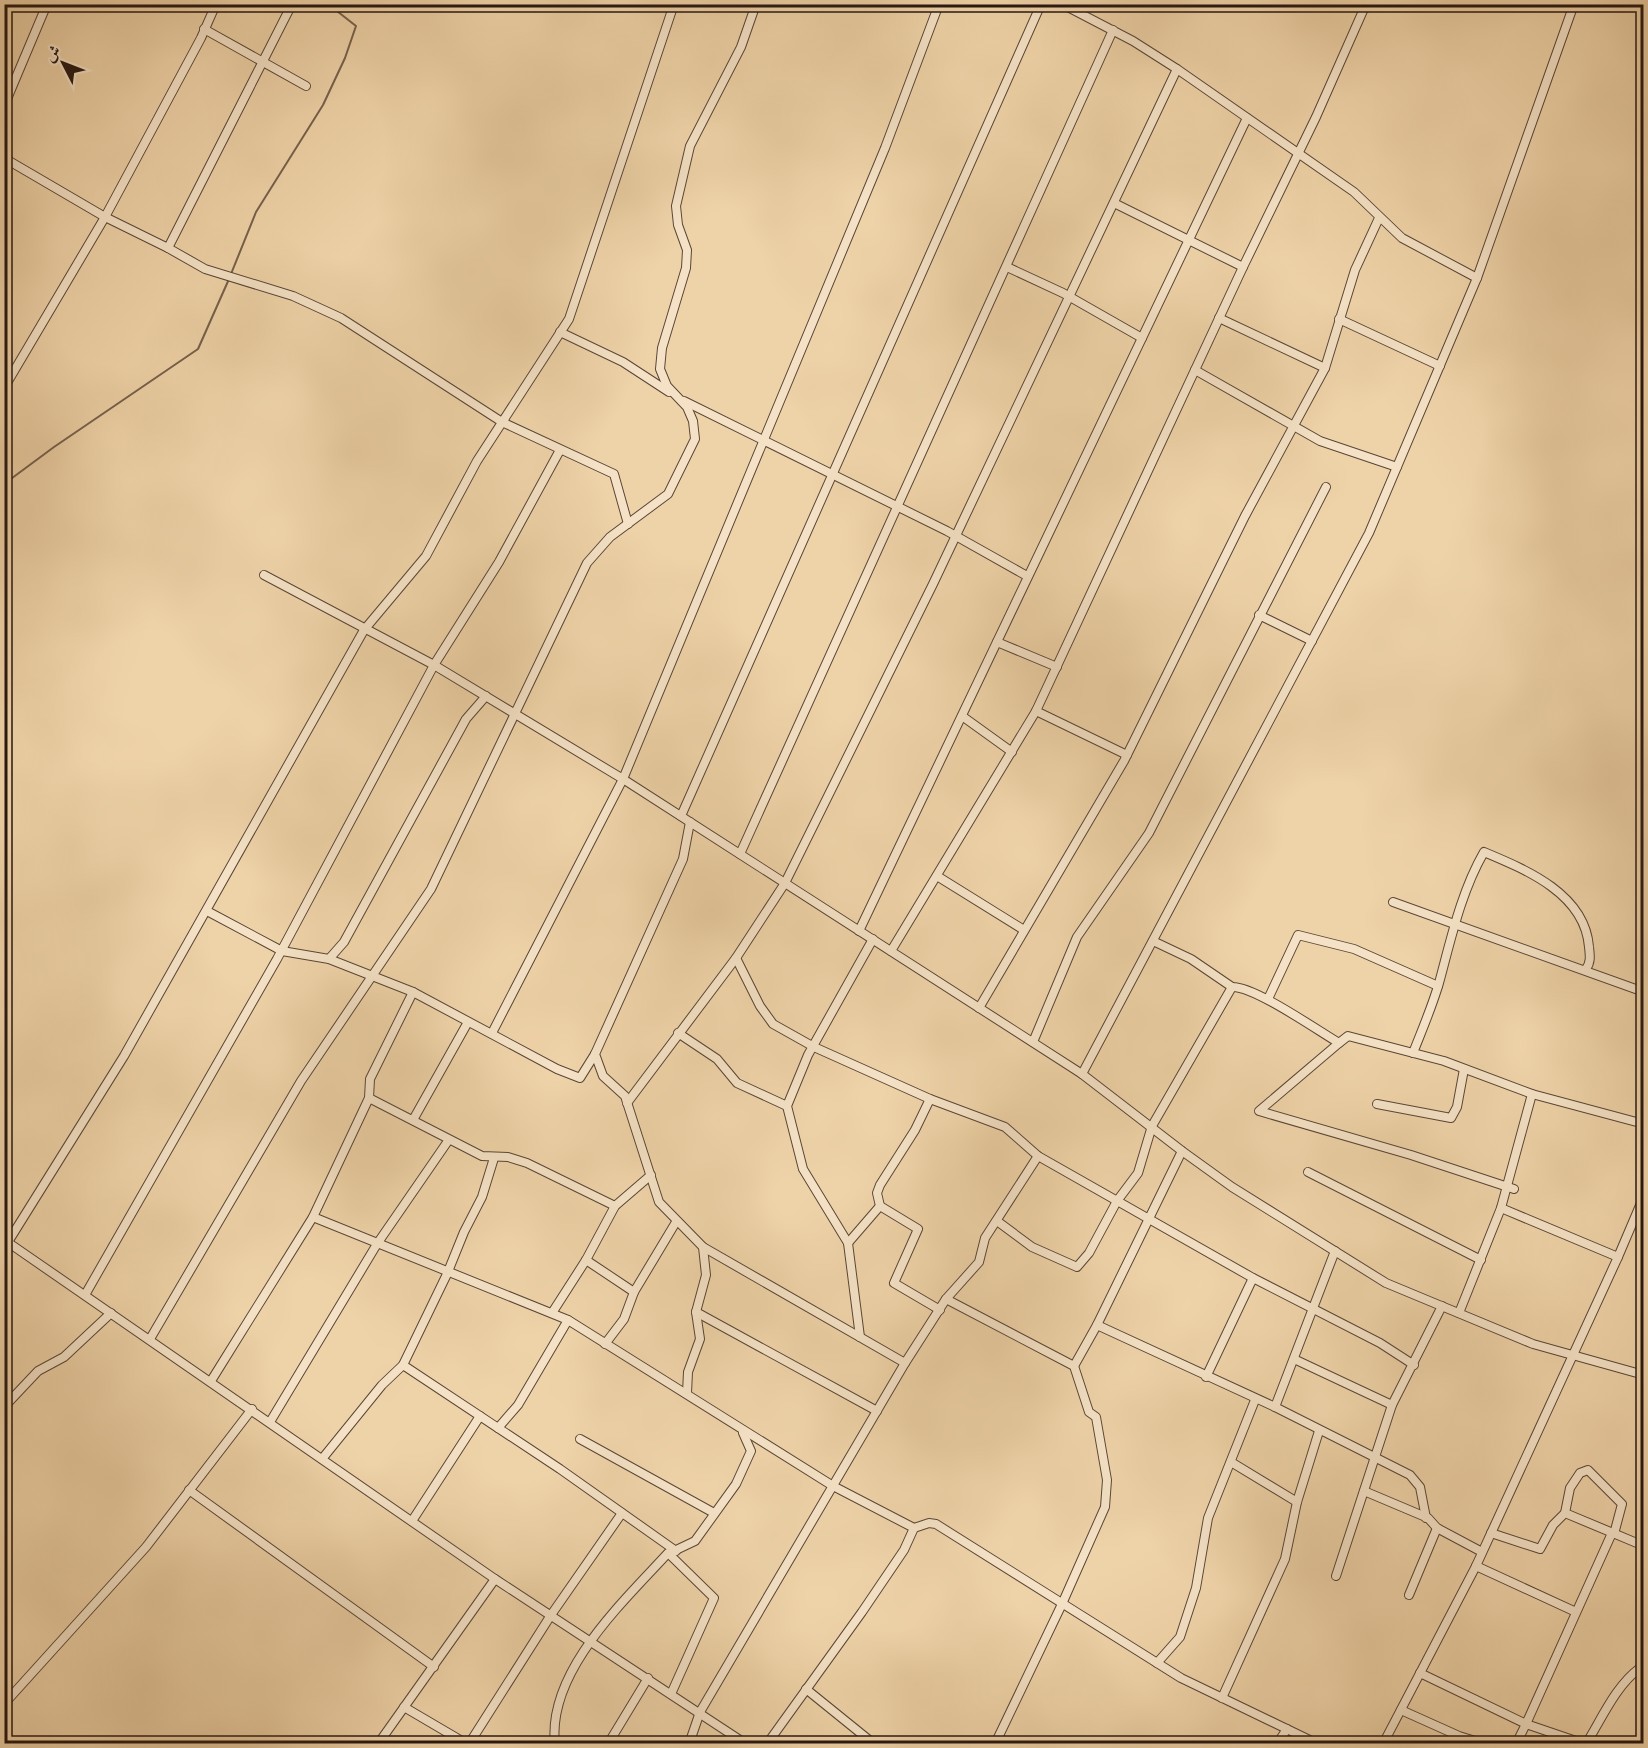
<svg xmlns="http://www.w3.org/2000/svg" width="1648" height="1748" font-family="'Sorts Mill Goudy',Amiri,serif">
<style>
.lines{fill:none;stroke-linecap:round;stroke-linejoin:round}
.stream{stroke:#76614d;stroke-width:2}
.street-casing{stroke:#594637;stroke-width:10}
.street{stroke:#f5e2c6;stroke-width:8}
</style>
<rect width="100%" height="100%" fill="#efd3a8"/>
<filter id="stains"><feTurbulence type="fractalNoise" baseFrequency=".00333" numOctaves="4"/><feColorMatrix values="0 0 0 0 .2 0 0 0 0 .09 0 0 0 0 .02 0 0 0 .5 -.17"/></filter>
<radialGradient id="worn" r=".72"><stop offset=".6" stop-color="#630" stop-opacity="0"/><stop offset="1" stop-color="#630" stop-opacity=".3"/></radialGradient>
<g class="lines">
<!-- stream -->
<g class="stream">
<polyline points="231,274 256,212 323,105 345,58 356,26 328,4"/>
<polyline points="4,484 54,447 198,349 229,279"/>
</g>
<defs>
<g id="street">
<polyline points="1062,4 1133,41 1177,69 1354,192 1402,238 1477,278"/>
<polyline points="204,29 306,86"/>
<polyline points="4,106 47,4"/>
<polyline points="4,158 105,217 168,248 292,4"/>
<polyline points="1114,203 1243,267"/>
<polyline points="168,248 205,269 293,296 341,318 502,422 614,474 628,524"/>
<polyline points="1007,267 1063,293 1142,338"/>
<polyline points="1219,318 1325,368"/>
<polyline points="1339,319 1440,366"/>
<polyline points="560,332 623,362 669,392"/>
<polyline points="1195,370 1320,441 1397,467"/>
<polyline points="4,388 105,217 201,38 216,4"/>
<polyline points="684,401 947,531 1027,576"/>
<polyline points="264,575 434,665 623,779 1082,1074 1182,1151 1232,1187 1386,1283 1533,1344 1644,1375"/>
<polyline points="1259,615 1312,641"/>
<polyline points="997,642 1057,667"/>
<polyline points="1036,711 1127,755"/>
<polyline points="962,716 1012,752"/>
<polyline points="681,816 1041,4"/>
<polyline points="740,854 1113,30"/>
<polyline points="937,876 1024,930"/>
<polyline points="1393,902 1644,992"/>
<polyline points="207,911 282,951 329,959 344,942 466,719 486,696"/>
<polyline points="859,931 1247,118"/>
<path d="M1153,941l38,18 41,28c22,-1 85,43 107,56l-80,68 152,44 103,34"/>
<polyline points="891,951 1036,711 1243,267 1316,117 1366,4"/>
<polyline points="736,958 760,1006 773,1024 814,1047 930,1099 1005,1127 1038,1156 1253,1278 1380,1343 1414,1365"/>
<polyline points="329,959 413,992"/>
<polyline points="1268,999 1298,935 1354,949 1438,986"/>
<polyline points="979,1008 1124,761 1245,516 1325,368 1355,270 1379,218"/>
<polyline points="492,1033 623,779 885,148 939,4"/>
<polyline points="678,1033 717,1059 737,1083 787,1106"/>
<polyline points="1033,1042 1077,937 1149,833 1326,487"/>
<polyline points="1339,1043 1348,1036 1444,1061 1532,1094 1644,1124"/>
<path d="M1413,1053c9,-23 19,-46 26,-70 12,-44 22,-91 45,-131 43,18 101,42 105,95 1,9 2,15 -3,22"/>
<polyline points="1082,1074 1369,533 1477,278 1574,4"/>
<polyline points="369,1098 482,1156 508,1157 527,1163 615,1206"/>
<polyline points="627,1103 736,958 785,883 933,584 1177,69"/>
<polyline points="1377,1104 1451,1118 1457,1107 1464,1069"/>
<polyline points="413,1120 468,1022"/>
<polyline points="1308,1172 1481,1260"/>
<polyline points="880,1206 877,1193 880,1185 915,1130 930,1099"/>
<polyline points="1501,1208 1618,1257"/>
<polyline points="313,1217 568,1320 833,1486 914,1528"/>
<polyline points="997,1221 1032,1247 1077,1267 1089,1253 1117,1201 1138,1173 1152,1126 1232,987"/>
<polyline points="6,1241 495,1579 746,1744"/>
<polyline points="8,1242 124,1056 364,630 426,556 477,461 569,319 674,4"/>
<polyline points="848,1243 880,1206 918,1229 894,1283 940,1310"/>
<polyline points="703,1247 905,1363"/>
<polyline points="586,1260 634,1292"/>
<polyline points="85,1295 277,959 434,665 499,562 560,450"/>
<polyline points="946,1299 1074,1366 1089,1412 1096,1417 1107,1480 1105,1507 1062,1604 995,1744"/>
<polyline points="696,1312 877,1411"/>
<polyline points="552,1313 586,1260 615,1206 651,1175"/>
<polyline points="1459,1313 1501,1208 1532,1094"/>
<polyline points="1097,1325 1275,1407 1410,1475 1420,1487 1426,1518"/>
<polyline points="860,1337 848,1243 803,1169 787,1106 808,1055 873,939"/>
<polyline points="150,1339 301,1081 431,889 587,563 610,537 668,494 695,439 693,421 687,407 667,386 660,369 662,348 686,268 687,250 678,225 676,206 690,146 741,47 756,4"/>
<polyline points="605,1344 624,1319 634,1292 676,1222"/>
<polyline points="1294,1359 1392,1405"/>
<polyline points="403,1365 560,1469 676,1551"/>
<polyline points="1074,1366 1097,1325 1182,1151"/>
<polyline points="1206,1377 1253,1278"/>
<polyline points="211,1381 313,1217 369,1098 370,1079 413,992 557,1069 580,1078 595,1054"/>
<polyline points="687,1393 688,1372 700,1339 696,1312 706,1275 703,1247 659,1202 625,1096 603,1076 595,1054 683,859 690,822"/>
<polyline points="4,1407 38,1371 64,1357 111,1313"/>
<polyline points="1275,1407 1335,1251"/>
<polyline points="270,1422 377,1244 448,1141"/>
<polyline points="498,1428 518,1405 568,1320"/>
<polyline points="580,1439 714,1513"/>
<polyline points="322,1459 382,1385 403,1365 447,1274 464,1232 482,1197 494,1158"/>
<polyline points="1231,1462 1297,1502"/>
<polyline points="189,1490 434,1667"/>
<polyline points="1364,1491 1428,1518 1437,1528 1482,1552"/>
<polyline points="1565,1513 1644,1546"/>
<polyline points="412,1521 480,1416"/>
<polyline points="1491,1533 1540,1549 1553,1525 1565,1513 1570,1488 1580,1473 1588,1470 1622,1504 1614,1534"/>
<polyline points="674,1551 695,1541 736,1484 751,1451 743,1433"/>
<polyline points="1476,1566 1576,1612"/>
<polyline points="1336,1576 1392,1405 1442,1306"/>
<polyline points="1409,1595 1437,1528"/>
<polyline points="1157,1663 1180,1637 1196,1588 1208,1518 1255,1400"/>
<polyline points="1420,1673 1526,1724 1516,1744"/>
<polyline points="806,1689 874,1744"/>
<polyline points="1222,1698 1285,1559 1297,1502 1319,1431"/>
<polyline points="4,1704 146,1547 252,1409"/>
<polyline points="404,1707 467,1744"/>
<polyline points="1401,1710 1459,1736 1485,1744"/>
<polyline points="378,1744 495,1579"/>
<polyline points="469,1744 551,1615 622,1513"/>
<path d="M555,1744c-8,-72 68,-142 113,-191l46,45 -43,96"/>
<polyline points="608,1744 648,1678"/>
<polyline points="689,1744 700,1712 905,1363 946,1299 979,1262 985,1238 1038,1156"/>
<polyline points="767,1744 862,1612 904,1550 914,1528 929,1523 936,1524 1181,1678 1318,1744"/>
<polyline points="1277,1744 1287,1729"/>
<polyline points="1383,1744 1476,1566 1618,1257 1644,1196"/>
<polyline points="1585,1744 1526,1724 1612,1533"/>
<path d="M1586,1744c15,-24 30,-59 54,-76l4,1"/>
</g>
</defs>
<!-- street casing -->
<use href="#street" class="street-casing"/>
<!-- street -->
<use href="#street" class="street"/>
</g>
<!-- margin -->
<rect width="1648" height="1748" fill="none" stroke="#efd3a8" stroke-width="24"/>
<rect x="6" y="6" width="1636" height="1736" fill="none" stroke="#271711" stroke-width="3"/>
<rect x="12" y="12" width="1624" height="1724" fill="none" stroke="#271711" stroke-width="1.5"/>
<!-- north arrow -->
<g transform="translate(63 63) rotate(312)" stroke="#f5e2c6" stroke-width="4.5" paint-order="stroke">
<path d="M0-4.5L10 22L0 15L-10 22Z" fill="#271711"/>
<text y="-9" font-size="16" font-weight="bold" text-anchor="middle" fill="#271711">ش</text>
</g>
<rect width="100%" height="100%" filter="url(#stains)"/>
<rect width="100%" height="100%" fill="url(#worn)"/>
</svg>
